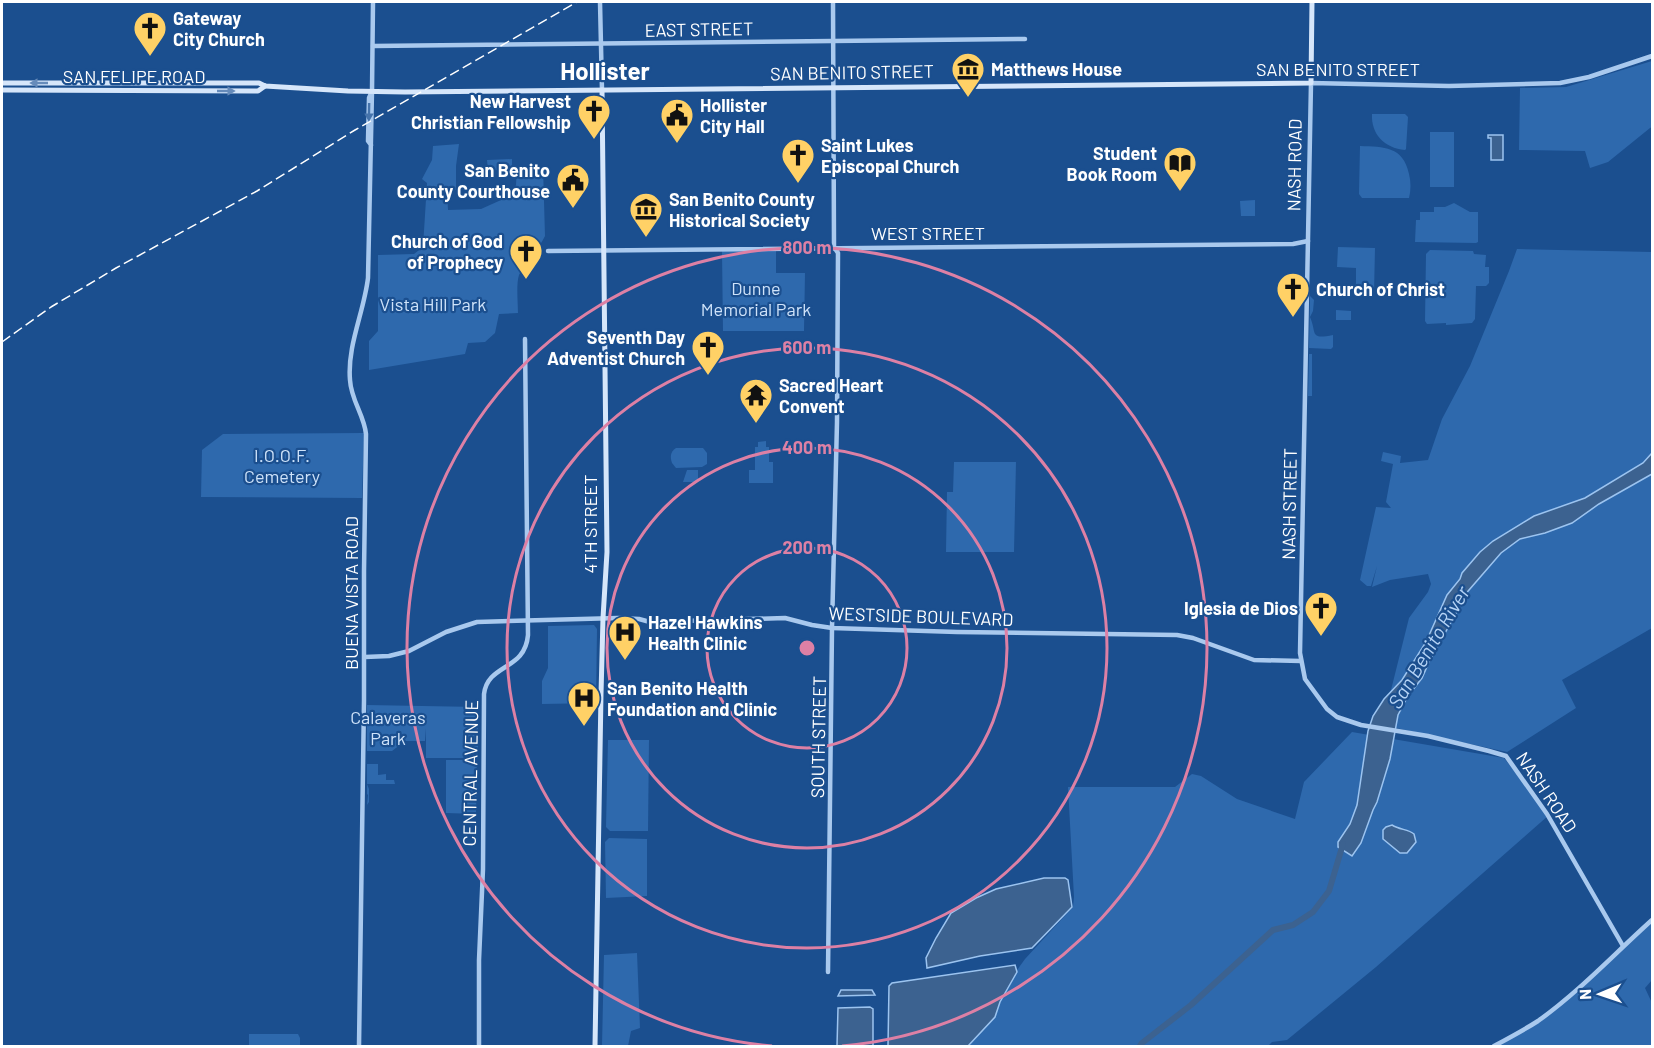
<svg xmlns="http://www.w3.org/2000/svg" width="1654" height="1048" font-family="Barlow,sans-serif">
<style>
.green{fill:#2e69ad}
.water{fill:#3c6290;stroke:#9cc4f0;stroke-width:1.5}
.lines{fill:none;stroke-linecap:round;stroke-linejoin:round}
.river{stroke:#3c6290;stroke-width:6}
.tertiary{stroke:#a9c9ee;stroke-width:4.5}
.secondary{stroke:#d6e6fa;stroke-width:5}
.rail{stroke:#fff;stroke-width:1.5;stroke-dasharray:10 4.5;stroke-linecap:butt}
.oneway{fill:#668bba}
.oneway2{fill:#4674ac}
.ring{fill:none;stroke:#dd80a5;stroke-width:3}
.labels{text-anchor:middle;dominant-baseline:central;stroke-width:4.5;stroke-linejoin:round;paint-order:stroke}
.poi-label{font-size:18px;font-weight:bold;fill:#fff;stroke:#1b4f8f;text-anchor:start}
.street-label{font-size:18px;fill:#fff;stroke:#1b4f8f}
.park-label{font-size:18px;fill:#cfe3fa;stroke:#1b4f8f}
.water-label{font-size:20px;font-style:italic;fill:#b5d3f5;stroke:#1b4f8f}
.district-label{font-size:24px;font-weight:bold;fill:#fff;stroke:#1b4f8f}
.centre{fill:#dd80a5;stroke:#1b4f8f;stroke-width:3}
.ring-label{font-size:18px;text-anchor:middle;font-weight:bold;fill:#dd80a5;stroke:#1b4f8f;stroke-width:4.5;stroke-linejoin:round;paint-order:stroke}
</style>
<rect width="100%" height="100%" fill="#1b4f8f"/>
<!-- green -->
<g class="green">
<polygon points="1652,61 1652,127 1650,128 1608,162 1590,168 1585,151 1519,150 1520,88 1566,87"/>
<path d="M1372,114h33l3,3 -2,32 -1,1c-21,-2 -34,-16 -33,-36z"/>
<rect x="1430" y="132" width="24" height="55"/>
<path d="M459,144l-3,22v24h-9l1,20 33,-1 31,-14 4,-10 1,-19h26l2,70c-6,13 -20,26 -26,39 -3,9 -1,28 -1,38l-19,1 -4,19 -10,9 -17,1 -3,11 -96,16v-29l9,-10v-76l36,-1 9,-7 4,-64 -5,-4 10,-19 1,-14z"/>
<path d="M1360,146c24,1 43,0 49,28 2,8 2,16 0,24h-47l-3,-4z"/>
<polygon points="512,159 512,172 510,175 498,170 488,171 487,160"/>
<polygon points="1255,200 1255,216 1241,216 1240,201"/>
<polygon points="1454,203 1470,212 1478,212 1478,242 1476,243 1415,242 1416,220 1420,220 1420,212 1434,212 1434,207 1445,207"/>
<polygon points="1338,247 1375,248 1374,294 1356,293 1356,268 1337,267"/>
<polygon points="1517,249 1652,252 1652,628 1562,680 1576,708 1507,752 1373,723 1388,702 1409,618 1428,592 1431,584 1428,574 1390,580 1372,587 1377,566 1371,586 1367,586 1360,580 1376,507 1391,508 1386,502 1393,464 1381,461 1383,452 1401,456 1400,463 1428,460 1442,419 1470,366 1509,271"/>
<polygon points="776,250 776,273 805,273 804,331 723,331 722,251"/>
<polygon points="1430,250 1473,251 1474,254 1486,255 1485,267 1489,267 1489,283 1486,286 1476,286 1475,319 1472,323 1446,325 1446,323 1427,324 1425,321 1426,254"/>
<path d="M1310,296l4,4 -1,11 -3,6c7,16 -1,23 23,18v12l-2,2 -22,-1z"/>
<polygon points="1336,310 1351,311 1351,320 1336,320"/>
<polygon points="1309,354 1312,354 1312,396 1308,396"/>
<polygon points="364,433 362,498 201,497 202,450 223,434"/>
<polygon points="766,441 766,447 769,447 769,462 773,462 773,483 749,483 749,470 755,470 755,447 758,447 758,442"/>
<path d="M676,448h27l4,5v11l-5,3 -26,1 -4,-5c-2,-6 -2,-11 4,-15z"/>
<polygon points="954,462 1016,462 1014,552 946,552 947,492 953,492"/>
<polygon points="687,470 698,470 698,482 683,482"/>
<polygon points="594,625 597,629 596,703 542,704 542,681 548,668 548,626"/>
<polygon points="367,705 478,707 478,758 426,758 426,728 425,741 405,741 392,751 367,751"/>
<polygon points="1352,732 1504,758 1549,815 1376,967 1287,1040 1272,1042 1268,1046 962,1046 986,1021 1008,989 1015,973 1025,959 1073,907 1074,897 1068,787 1175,787 1192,774 1201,776 1237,799 1295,819 1304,782"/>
<polygon points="608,740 649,740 648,831 610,831 606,827"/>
<polygon points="446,760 477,760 476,814 446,813"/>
<polygon points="367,764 378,764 378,775 386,774 386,780 394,780 395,784 367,784 369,789 369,802 367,805 368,795 367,794"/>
<polygon points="609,838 647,839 647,896 606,898 605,842"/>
<polygon points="1652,923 1652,980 1645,988 1652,1003 1652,1046 1492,1046 1537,1024"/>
<polygon points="637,953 640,1028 631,1031 628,1046 602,1046 604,955"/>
<polygon points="249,1034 298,1034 300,1038 300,1046 249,1046"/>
</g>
<!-- water -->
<g class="water">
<polygon points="1488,135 1503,135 1503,160 1491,160 1491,138 1488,138"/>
<polygon points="1652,453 1652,474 1599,504 1572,523 1545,533 1520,539 1501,553 1463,597 1459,608 1430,660 1422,678 1408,696 1398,715 1390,759 1377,802 1373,810 1361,843 1352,856 1338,847 1338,842 1350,824 1357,805 1368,731 1373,716 1384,699 1402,680 1426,642 1447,595 1460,579 1462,573 1480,552 1493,541 1534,516 1585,498 1643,463"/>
<path d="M1392,825c8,5 16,4 22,9l2,8 -9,11h-7l-17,-14v-9l3,-3z"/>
<polygon points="1044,878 1065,878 1068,880 1072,907 1032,948 980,956 927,968 926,958 936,938 951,913 976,898 996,889"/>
<polygon points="1015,965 1017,972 1000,1002 995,1017 968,1046 888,1046 889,986 892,983"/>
<polygon points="841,990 872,990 875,995 838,996"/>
<polygon points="870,1007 873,1009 873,1046 837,1046 838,1008"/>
</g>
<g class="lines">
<!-- river -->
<polyline class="river" points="1140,1046 1142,1043 1191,1005 1273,930 1293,925 1313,912 1329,891 1343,844"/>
<!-- tertiary -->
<g class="tertiary">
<polyline points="600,2 602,90"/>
<polyline points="373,46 1025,39"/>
<polyline points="372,91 373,2"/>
<polyline points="548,251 1293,244 1308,241"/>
<polyline points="365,657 389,656 409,651 446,632 477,622 618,618 639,619 650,622 785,618 812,625 832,628 957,632 1177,635 1193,638 1254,660 1301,661"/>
<polyline points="1623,946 1547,814 1506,756 1489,751 1428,736 1361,725 1337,717 1327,709 1305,679 1300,653 1311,83 1449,86 1560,83 1589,77 1652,56"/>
<polyline points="828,972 832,628 837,422 838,253 834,247 833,2"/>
<path d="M359,1046l5,-346v-129l2,-137c-2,-19 -15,-34 -16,-54 -3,-34 14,-68 18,-102l4,-187 -3,7 -1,43 3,4"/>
<path d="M479,1046v-86l4,-91 1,-175c4,-31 41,-23 44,-59l-3,-296"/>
<path d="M1494,1046c15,-8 30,-16 44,-25 42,-30 77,-68 114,-101"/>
</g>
<!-- secondary -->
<g class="secondary">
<polyline points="2,83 259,83 265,86 348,91 405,92 1311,83 1312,2"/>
<polyline points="2,90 258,91 265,86"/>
<polyline points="595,1046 601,694 603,618 607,552 602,90"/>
</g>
<!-- rail -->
<polyline class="rail" points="2,342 51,307 116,268 257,191 355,130 577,2"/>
</g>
<!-- one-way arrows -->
<defs><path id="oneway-solid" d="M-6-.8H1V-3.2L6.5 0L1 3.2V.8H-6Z" transform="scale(1.5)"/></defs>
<g class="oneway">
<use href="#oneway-solid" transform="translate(39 83) rotate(180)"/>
<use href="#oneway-solid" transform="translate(226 91)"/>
</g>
<use class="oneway2" href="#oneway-solid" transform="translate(369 112) rotate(91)"/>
<!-- distance rings -->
<g class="ring">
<circle cx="807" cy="648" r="100"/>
<circle cx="807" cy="648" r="200"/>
<circle cx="807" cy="648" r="300"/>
<path d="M772 1046A400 400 0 1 1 842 1046"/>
</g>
<!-- icons -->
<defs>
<symbol id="church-pin" viewBox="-11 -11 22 30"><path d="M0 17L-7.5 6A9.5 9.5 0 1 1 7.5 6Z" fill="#ffd166" stroke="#1b4f8f"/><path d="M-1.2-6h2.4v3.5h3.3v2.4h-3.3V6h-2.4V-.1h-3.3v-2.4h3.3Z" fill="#111"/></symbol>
<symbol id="museum-pin" viewBox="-11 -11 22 30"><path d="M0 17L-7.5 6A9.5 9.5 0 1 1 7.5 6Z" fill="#ffd166" stroke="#1b4f8f"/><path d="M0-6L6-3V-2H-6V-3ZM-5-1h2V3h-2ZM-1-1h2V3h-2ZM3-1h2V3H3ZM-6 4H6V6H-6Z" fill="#111"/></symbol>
<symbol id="civic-pin" viewBox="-11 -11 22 30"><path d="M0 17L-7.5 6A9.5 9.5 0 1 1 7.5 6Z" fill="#ffd166" stroke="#1b4f8f"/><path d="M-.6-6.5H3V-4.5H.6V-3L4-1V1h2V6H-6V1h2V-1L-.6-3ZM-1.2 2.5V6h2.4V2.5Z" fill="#111"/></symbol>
<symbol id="library-pin" viewBox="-11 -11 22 30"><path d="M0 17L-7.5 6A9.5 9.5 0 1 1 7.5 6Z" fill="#ffd166" stroke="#1b4f8f"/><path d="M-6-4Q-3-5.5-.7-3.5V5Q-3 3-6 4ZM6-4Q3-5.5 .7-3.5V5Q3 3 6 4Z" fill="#111"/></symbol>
<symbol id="temple-pin" viewBox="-11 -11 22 30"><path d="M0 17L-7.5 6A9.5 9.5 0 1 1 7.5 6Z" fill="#ffd166" stroke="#1b4f8f"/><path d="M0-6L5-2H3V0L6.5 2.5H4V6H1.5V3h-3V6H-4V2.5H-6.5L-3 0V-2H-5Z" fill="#111"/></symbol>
<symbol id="hospital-pin" viewBox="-11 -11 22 30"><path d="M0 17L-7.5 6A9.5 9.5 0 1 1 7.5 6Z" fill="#ffd166" stroke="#1b4f8f"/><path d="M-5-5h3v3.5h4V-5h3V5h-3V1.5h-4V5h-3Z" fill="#111"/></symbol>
</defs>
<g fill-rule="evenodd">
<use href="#church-pin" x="131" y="9" width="38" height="52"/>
<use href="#museum-pin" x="949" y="50" width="38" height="52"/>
<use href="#church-pin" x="575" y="92" width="38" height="52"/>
<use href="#civic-pin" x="658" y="96" width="38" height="52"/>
<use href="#church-pin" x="779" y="136" width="38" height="52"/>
<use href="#library-pin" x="1161" y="144" width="38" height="52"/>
<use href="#civic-pin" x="554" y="161" width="38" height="52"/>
<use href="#museum-pin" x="627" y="190" width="38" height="52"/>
<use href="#church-pin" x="507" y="232" width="38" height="52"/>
<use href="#church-pin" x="1274" y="270" width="38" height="52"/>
<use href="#church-pin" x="689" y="328" width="38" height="52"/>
<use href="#temple-pin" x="737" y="376" width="38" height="52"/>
<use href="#church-pin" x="1302" y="589" width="38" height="52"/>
<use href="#hospital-pin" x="606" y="613" width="38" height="52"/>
<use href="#hospital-pin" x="565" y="679" width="38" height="52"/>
</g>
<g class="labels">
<!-- poi labels -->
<g class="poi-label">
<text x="173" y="18">Gateway<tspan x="173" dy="21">City Church</tspan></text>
<text x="991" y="69">Matthews House</text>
<text x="571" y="101" text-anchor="end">New Harvest<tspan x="571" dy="21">Christian Fellowship</tspan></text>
<text x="700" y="105">Hollister<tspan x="700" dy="21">City Hall</tspan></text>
<text x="821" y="145">Saint Lukes<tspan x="821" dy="21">Episcopal Church</tspan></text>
<text x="1157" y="153" text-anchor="end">Student<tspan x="1157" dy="21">Book Room</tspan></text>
<text x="550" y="170" text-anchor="end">San Benito<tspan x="550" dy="21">County Courthouse</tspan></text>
<text x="669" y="199">San Benito County<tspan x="669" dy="21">Historical Society</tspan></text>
<text x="503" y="241" text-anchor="end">Church of God<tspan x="503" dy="21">of Prophecy</tspan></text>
<text x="1316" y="289">Church of Christ</text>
<text x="685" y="337" text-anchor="end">Seventh Day<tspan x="685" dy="21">Adventist Church</tspan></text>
<text x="779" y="385">Sacred Heart<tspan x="779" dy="21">Convent</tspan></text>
<text x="1298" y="608" text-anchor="end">Iglesia de Dios</text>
<text x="648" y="622">Hazel Hawkins<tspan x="648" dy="21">Health Clinic</tspan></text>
<text x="607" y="688">San Benito Health<tspan x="607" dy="21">Foundation and Clinic</tspan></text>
</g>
<!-- street labels -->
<g class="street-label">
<text transform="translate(699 29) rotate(-1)">EAST STREET</text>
<text x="1338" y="69">SAN BENITO STREET</text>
<text transform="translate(852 72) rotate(-1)">SAN BENITO STREET</text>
<text x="134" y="76">SAN FELIPE ROAD</text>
<text transform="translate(1294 165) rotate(-89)">NASH ROAD</text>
<text x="928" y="233">WEST STREET</text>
<text transform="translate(1289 504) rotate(-89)">NASH STREET</text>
<text transform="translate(590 524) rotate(-90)">4TH STREET</text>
<text transform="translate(351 593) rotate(-90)">BUENA VISTA ROAD</text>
<text transform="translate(921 616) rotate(2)">WESTSIDE BOULEVARD</text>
<text transform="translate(818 737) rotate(-89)">SOUTH STREET</text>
<text transform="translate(470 773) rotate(-89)">CENTRAL AVENUE</text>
<text transform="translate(1547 792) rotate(56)">NASH ROAD</text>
</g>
<!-- park labels -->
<g class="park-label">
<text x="756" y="288">Dunne<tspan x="756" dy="21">Memorial Park</tspan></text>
<text x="433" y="304">Vista Hill Park</text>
<text x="282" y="455">I.O.O.F.<tspan x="282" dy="21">Cemetery</tspan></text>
<text x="388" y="717">Calaveras<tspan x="388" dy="21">Park</tspan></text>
</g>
<!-- water labels -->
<g class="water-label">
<text transform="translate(1428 647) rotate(-59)">San Benito River</text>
</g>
<!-- district labels -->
<g class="district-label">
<text x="605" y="70">Hollister</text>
</g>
</g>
<circle cx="807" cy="648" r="9" class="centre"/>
<g class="ring-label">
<text x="807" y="254">800 m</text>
<text x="807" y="354">600 m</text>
<text x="807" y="454">400 m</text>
<text x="807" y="554">200 m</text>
</g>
<!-- border -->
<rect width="1654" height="1048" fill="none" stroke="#ffffff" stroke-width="6"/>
<!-- north arrow -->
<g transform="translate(1600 994) rotate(268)" stroke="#1b4f8f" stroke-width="4.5" paint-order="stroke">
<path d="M0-4.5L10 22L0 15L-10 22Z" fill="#ffffff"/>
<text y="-9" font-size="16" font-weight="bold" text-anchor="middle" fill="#ffffff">N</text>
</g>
</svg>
